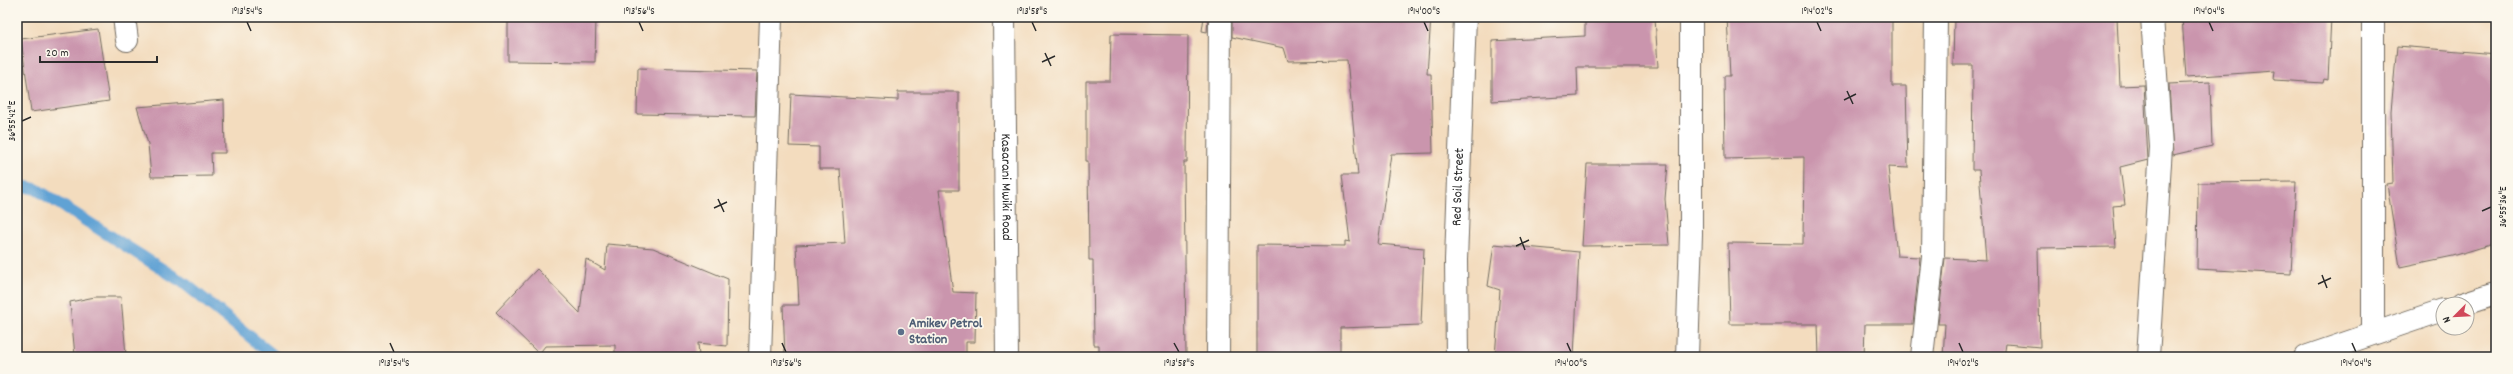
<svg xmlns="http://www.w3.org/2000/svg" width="2513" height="374" font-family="Dekko,sans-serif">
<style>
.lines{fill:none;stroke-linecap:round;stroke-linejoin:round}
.stream{stroke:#60a2d4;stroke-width:12}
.building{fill:#ca95ad}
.minor-casing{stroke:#71695e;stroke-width:24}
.major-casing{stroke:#71695e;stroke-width:24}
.minor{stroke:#fff;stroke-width:22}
.major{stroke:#fff;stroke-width:22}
.ticks{fill:none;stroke:#2b2b2b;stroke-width:1.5}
.service-dot{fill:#5c6f8a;stroke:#fbf7ec;stroke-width:1.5}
.labels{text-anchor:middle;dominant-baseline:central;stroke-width:3.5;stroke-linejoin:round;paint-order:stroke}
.street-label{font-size:14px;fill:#2b2b2b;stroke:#fbf7ec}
.service-label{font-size:14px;font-weight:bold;fill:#4e5e75;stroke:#fbf7ec;text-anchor:start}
.neatline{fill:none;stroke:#2b2b2b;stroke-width:1.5}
.ticks-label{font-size:10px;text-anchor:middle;fill:#2b2b2b}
</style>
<rect width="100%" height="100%" fill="#fbf7ec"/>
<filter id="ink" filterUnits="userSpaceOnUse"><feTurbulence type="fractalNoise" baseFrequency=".025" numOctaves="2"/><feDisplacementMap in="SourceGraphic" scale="8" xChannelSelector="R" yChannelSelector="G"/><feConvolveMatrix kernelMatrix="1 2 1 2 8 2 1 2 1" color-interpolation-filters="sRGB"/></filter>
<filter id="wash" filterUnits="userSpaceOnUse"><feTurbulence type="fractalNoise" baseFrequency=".012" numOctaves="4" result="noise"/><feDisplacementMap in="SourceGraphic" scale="16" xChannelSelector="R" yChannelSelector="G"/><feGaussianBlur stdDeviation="0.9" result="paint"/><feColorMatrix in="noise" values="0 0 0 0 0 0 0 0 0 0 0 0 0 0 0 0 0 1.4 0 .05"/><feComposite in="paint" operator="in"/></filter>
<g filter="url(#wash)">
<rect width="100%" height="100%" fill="#f3dcbe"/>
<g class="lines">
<!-- stream -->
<polyline class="stream" points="17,185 36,189 184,283 275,357"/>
</g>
<g id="blocks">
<!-- building -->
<g class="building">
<polygon points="508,17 596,17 595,62 508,61"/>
<polygon points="1204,17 1208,17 1207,32 1202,31"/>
<polygon points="1232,17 1431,17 1427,74 1431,74 1433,153 1391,154 1378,244 1424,248 1421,325 1340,328 1340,357 1257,357 1257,245 1345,246 1345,241 1350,242 1342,175 1358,175 1347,60 1288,61 1284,48 1232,37"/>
<polygon points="1585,17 1655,17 1658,67 1577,67 1578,96 1492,101 1492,41 1585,36"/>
<polygon points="1727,17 1892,17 1892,86 1906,86 1908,168 1888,167 1897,256 1920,257 1913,324 1865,324 1864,357 1819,357 1818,324 1730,324 1728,243 1803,244 1804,157 1725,159 1724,76 1730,76"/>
<polygon points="1954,17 2117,17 2120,86 2144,85 2148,160 2120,167 2125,205 2113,206 2116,247 2038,248 2040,347 2006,344 2004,357 1943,357 1945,324 1938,324 1945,258 1986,260 1979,170 1972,170 1973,65 1953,65"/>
<polygon points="2182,17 2331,17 2328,80 2324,79 2323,83 2274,80 2275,71 2186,77"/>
<polygon points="98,29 109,101 31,112 21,39"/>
<polygon points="1111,34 1188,35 1187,162 1184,162 1186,357 1099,357 1099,345 1094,345 1093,260 1089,260 1088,161 1086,161 1086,81 1110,81"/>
<polygon points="2397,46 2496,54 2496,243 2453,256 2400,267 2387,184 2393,183 2391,111"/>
<polygon points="638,68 757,71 755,116 637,114"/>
<polygon points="2210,82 2212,146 2173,155 2169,84"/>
<polygon points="898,92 959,92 959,190 939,190 953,292 976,293 975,342 966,342 966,357 785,357 783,305 799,305 796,245 845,243 840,169 819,169 819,147 789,146 791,94 898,100"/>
<polygon points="224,100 225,153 211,153 212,176 151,177 148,144 137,107"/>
<polygon points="1587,164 1668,164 1665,199 1669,245 1582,246"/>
<polygon points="2296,182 2291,274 2197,269 2198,183"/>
<polygon points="607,244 653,248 728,279 727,346 698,343 699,357 615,357 615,345 545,346 539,354 496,312 537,269 580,313 586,259 605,270"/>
<polygon points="1494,244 1579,252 1574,357 1495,357 1500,290 1488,286"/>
<polygon points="95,297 121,297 126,355 75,356 70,302"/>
</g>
</g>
</g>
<g filter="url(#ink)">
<use href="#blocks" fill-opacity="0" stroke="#71695e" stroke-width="1"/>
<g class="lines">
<defs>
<g id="minor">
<polyline points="124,17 127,40"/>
<polyline points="2462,304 2496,293"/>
<polyline points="2373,333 2373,17"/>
<polyline points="760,357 771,17"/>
<polyline points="1218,357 1220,17"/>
<path id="s1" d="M1457,357l-1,-97 9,-243"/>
<polyline points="1687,357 1691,234 1691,17"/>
<polyline points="1922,357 1933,256 1936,17"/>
<polyline points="2148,357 2161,147 2152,17"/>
<polyline points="2305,357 2443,310"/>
</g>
<g id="major">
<path id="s2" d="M1004,17l3,340"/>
</g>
</defs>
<!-- minor casing -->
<use href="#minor" class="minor-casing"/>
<!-- major casing -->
<use href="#major" class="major-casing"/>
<!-- minor -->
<use href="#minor" class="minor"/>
<!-- major -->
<use href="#major" class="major"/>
</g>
</g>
<!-- ticks -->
<path class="ticks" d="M247,22l4,9M639,22l4,9M1032,22l4,9M1424,22l4,9M1817,22l4,9M2209,22l4,9M1045,53l6,13M1042,62l13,-6M1847,91l6,13M1844,100l12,-6M22,121l9,-4M718,199l6,13M714,208l13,-6M2482,211l9,-4M1520,237l5,13M1516,246l13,-6M2322,275l5,13M2318,284l13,-6M390,343l4,9M782,343l4,9M1174,343l5,9M1567,343l4,9M1959,343l4,9M2352,343l4,9"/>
<!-- markers -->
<circle class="service-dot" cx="901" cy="332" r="4"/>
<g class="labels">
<!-- street labels -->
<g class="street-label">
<text stroke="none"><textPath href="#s2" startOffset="170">Kasarani Mwiki Road</textPath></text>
<text stroke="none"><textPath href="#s1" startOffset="170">Red Soil Street</textPath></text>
</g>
<!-- service labels -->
<g class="service-label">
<text x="909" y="324">Amikev Petrol<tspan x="909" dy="16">Station</tspan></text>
</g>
</g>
<!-- margin -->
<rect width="2513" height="374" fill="none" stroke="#fbf7ec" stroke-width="44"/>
<!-- north arrow -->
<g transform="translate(2455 316) rotate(246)"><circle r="19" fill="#fbf7ec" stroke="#a8a59f"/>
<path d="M0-3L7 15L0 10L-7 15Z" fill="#d1495b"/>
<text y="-6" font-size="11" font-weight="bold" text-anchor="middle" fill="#2b2b2b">N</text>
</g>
<!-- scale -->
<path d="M40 56v6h117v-6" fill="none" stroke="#2b2b2b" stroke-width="2"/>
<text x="46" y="56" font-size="12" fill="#2b2b2b" stroke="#fbf7ec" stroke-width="3" paint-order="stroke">20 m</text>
<rect x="22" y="22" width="2469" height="330" class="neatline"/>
<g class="ticks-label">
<text x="247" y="14">1°13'54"S</text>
<text x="639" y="14">1°13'56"S</text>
<text x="1032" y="14">1°13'58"S</text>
<text x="1424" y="14">1°14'00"S</text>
<text x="1817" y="14">1°14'02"S</text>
<text x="2209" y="14">1°14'04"S</text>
<text transform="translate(11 121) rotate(-90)" y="4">36°55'42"E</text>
<text transform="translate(2502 207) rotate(-90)" y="4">36°55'36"E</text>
<text x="394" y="366">1°13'54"S</text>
<text x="786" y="366">1°13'56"S</text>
<text x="1179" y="366">1°13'58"S</text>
<text x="1571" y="366">1°14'00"S</text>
<text x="1963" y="366">1°14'02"S</text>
<text x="2356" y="366">1°14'04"S</text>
</g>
</svg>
